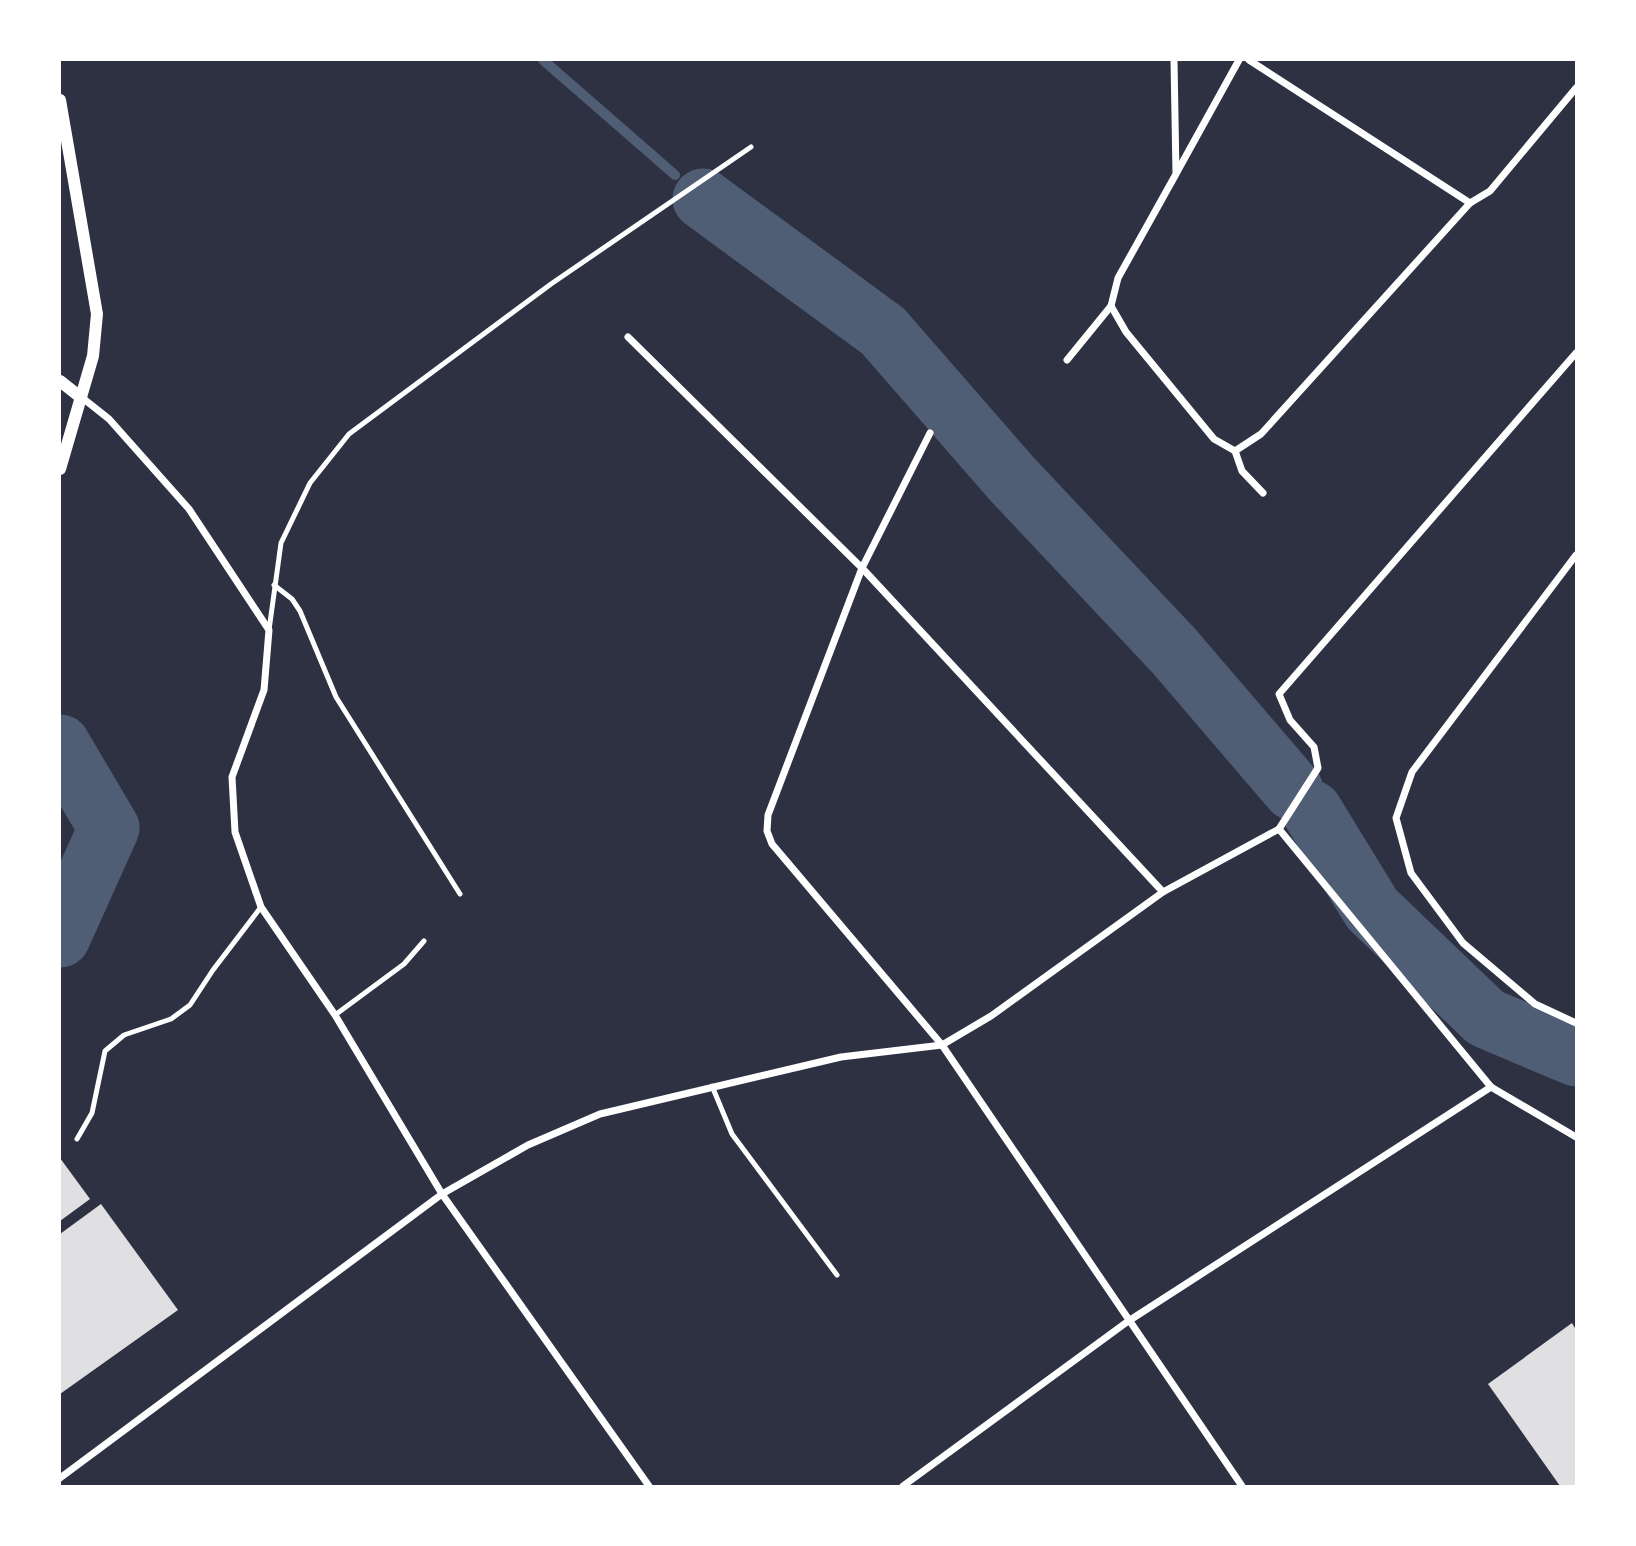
<svg xmlns="http://www.w3.org/2000/svg" width="1636" height="1546" font-family="Spectral,serif">
<style>
.lines{fill:none;stroke-linecap:round;stroke-linejoin:round}
.stream{stroke:#4f5d75;stroke-width:10}
.river{stroke:#4f5d75;stroke-width:61}
.building{fill:#e0e0e3}
.service{stroke:#fff;stroke-width:5}
.minor{stroke:#fff;stroke-width:7}
.tertiary{stroke:#fff;stroke-width:12}
</style>
<rect width="100%" height="100%" fill="#2d3142"/>
<g class="lines">
<!-- stream -->
<polyline class="stream" points="543,60 675,175"/>
<!-- river -->
<g class="river">
<polyline points="703,199 883,331 1012,479 1174,651 1293,790"/>
<polyline points="60,745 109,828 60,937"/>
<polyline points="1312,811 1372,909 1486,1018 1576,1056"/>
</g>
</g>
<!-- building -->
<g class="building">
<polygon points="60,1158 90,1199 60,1221"/>
<polygon points="101,1204 178,1310 60,1394 60,1234"/>
<polygon points="1572,1323 1576,1330 1576,1486 1560,1486 1488,1384"/>
</g>
<g class="lines">
<!-- service -->
<g class="service">
<polyline points="274,585 292,599 300,611 336,697 460,894"/>
<polyline points="269,630 281,543 310,483 349,434 551,284 751,147"/>
<polyline points="335,1015 404,964 424,941"/>
<polyline points="712,1086 732,1134 837,1275"/>
<polyline points="77,1139 92,1113 105,1051 124,1035 171,1019 190,1005 213,970 261,907"/>
</g>
<!-- minor -->
<g class="minor">
<polyline points="1249,60 1470,203"/>
<polyline points="1177,172 1239,60"/>
<polyline points="1111,306 1126,332 1214,439 1235,451 1242,471 1263,493"/>
<polyline points="628,337 862,568 1163,892"/>
<polyline points="1067,360 1111,306 1118,278 1176,174 1174,60"/>
<polyline points="80,396 109,419 189,509 269,630 264,690 232,777 235,832 261,907 335,1015 442,1194 649,1486"/>
<polyline points="930,433 862,568 768,815 767,831 772,844 942,1045 1242,1486"/>
<polyline points="1235,451 1261,434 1470,203 1490,191 1576,88"/>
<polyline points="1576,555 1412,772 1396,818 1411,873 1463,943 1535,1004 1576,1023"/>
<polyline points="1279,829 1491,1087 1576,1137"/>
<polyline points="60,1478 442,1194 528,1145 600,1114 841,1057 942,1045 991,1016 1163,892 1279,829 1318,768 1314,747 1290,720 1279,694 1576,353"/>
<polyline points="903,1486 1127,1322 1491,1087"/>
</g>
<!-- tertiary -->
<g class="tertiary">
<polyline points="60,100 97,314 93,356 60,469"/>
<polyline points="60,381 79,396"/>
</g>
</g>
<!-- border -->
<rect width="1636" height="1546" fill="none" stroke="#ffffff" stroke-width="122"/>
</svg>
